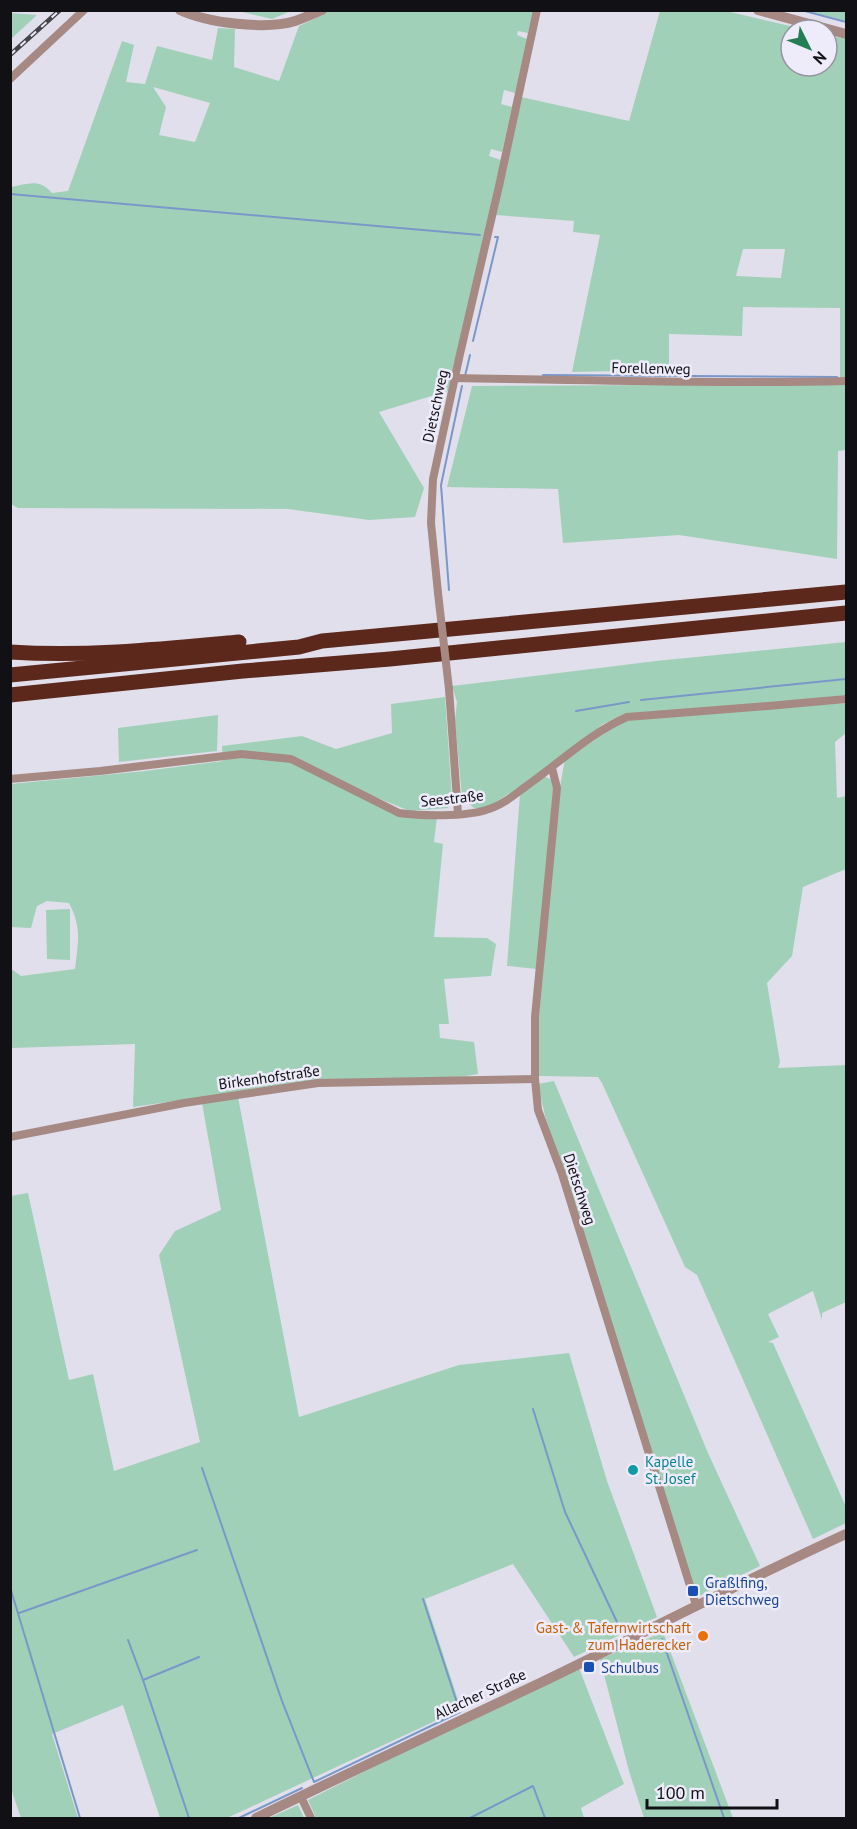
<svg xmlns="http://www.w3.org/2000/svg" width="857" height="1829" font-family="'PT Sans',sans-serif">
<style>
.green{fill:#a1d0b8;fill-rule:evenodd}
.lines{fill:none;stroke-linecap:round;stroke-linejoin:round}
.stream{stroke:#7998c9;stroke-width:2}
.minor{stroke:#a68983;stroke-width:8}
.tertiary{stroke:#a68983;stroke-width:10}
.motorway{stroke:#5c281c;stroke-width:15}
.rail-casing{stroke:#44434a;stroke-width:4.5}
.rail{stroke:#eeecfa;stroke-width:2;stroke-dasharray:7;stroke-linecap:butt}
.minor-bridge{stroke:#a68983;stroke-width:8}
.culture-dot{fill:#0f9aa8;stroke:#eeecfa;stroke-width:2}
.transit-dot{fill:#1a4fb4;stroke:#eeecfa;stroke-width:2}
.food-dot{fill:#e8710a;stroke:#eeecfa;stroke-width:2}
.labels{text-anchor:middle;dominant-baseline:central;stroke-width:5;stroke-linejoin:round;paint-order:stroke}
.street-label{font-size:15px;fill:#111015;stroke:#eeecfa}
.culture-label{font-size:15px;fill:#0d838f;stroke:#eeecfa;text-anchor:start}
.transit-label{font-size:15px;fill:#164399;stroke:#eeecfa;text-anchor:start}
.food-label{font-size:15px;fill:#c56008;stroke:#eeecfa;text-anchor:end}
</style>
<rect width="100%" height="100%" fill="#e1dfec"/>
<!-- green -->
<g class="green">
<polygon points="238,11 291,11 272,19"/>
<path d="M324,11h209l-5,22 -10,-2 -1,4 10,4 -12,54 -11,-3 -3,14 11,3 -10,45 -11,-3 -2,7 12,4 -53,231 -69,21 45,76 -9,29 -46,3 -81,-11 -270,-1 -7,-4v-317c17,-3 28,-9 41,6l16,-2 54,-150 12,4 -8,37 19,2 12,-38 55,14 6,-32 17,1 -1,38 45,14 20,-55 24,-11zM153,87l57,16 -15,39 -36,-7 7,-28z"/>
<path d="M660,11h66l81,19h-16v36h36v-31l19,4v411l-8,1 -1,108 -158,-24 -116,8 -5,-54 -111,-2 25,-101 368,-2v-76l-97,-1 -1,29 -73,-2v36l-97,2 28,-137 -27,-3 1,-11 -78,-6 25,-118 108,24zM743,249h42l-4,29 -45,-2z"/>
<polygon points="808,11 846,11 846,21"/>
<polygon points="11,13 37,15 11,39"/>
<polygon points="846,642 846,695 770,703 624,714 603,724 543,771 487,808 474,808 462,797 455,720 457,702 452,686 656,661"/>
<path d="M445,697l7,101 -4,10 -38,3 -65,-26 51,28 41,4 -3,25 9,2 -9,93 53,1 9,6 -5,32 -47,3 5,45h-10l1,14 34,4 4,32 -23,4 -136,2 -186,27 2,-63 -124,4 -1,-80 11,8 54,-7c3,-26 7,-42 -6,-66l-22,-2 -10,5 -6,22 -20,-1v-143l134,-13 78,-10 -1,-15 80,-10 34,13 56,-16 -1,-29z"/>
<polygon points="846,703 846,733 835,742 837,798 846,796 846,869 803,887 792,956 767,983 780,1062 778,1068 846,1065 846,1302 822,1313 822,1320 813,1291 768,1314 779,1337 768,1342 773,1343 846,1507 846,1523 813,1539 697,1275 685,1267 602,1083 598,1077 539,1076 539,1017 559,792 565,759 627,719"/>
<polygon points="218,715 217,751 119,762 118,728"/>
<polygon points="543,776 553,780 553,789 537,969 507,966 520,794"/>
<polygon points="70,909 70,960 47,959 46,910"/>
<polygon points="554,1081 708,1453 760,1566 697,1597 545,1116 538,1084"/>
<polygon points="238,1097 299,1417 459,1365 569,1353 607,1481 657,1617 574,1657 513,1564 425,1599 461,1709 227,1818 160,1818 123,1705 52,1734 78,1818 21,1818 10,1786 10,1196 28,1193 69,1380 93,1374 114,1471 200,1442 159,1255 175,1231 221,1210 202,1103"/>
<polygon points="663,1632 733,1818 644,1818 629,1771 600,1659"/>
<polygon points="579,1668 624,1784 581,1808 584,1818 316,1818 308,1800 540,1683"/>
<polygon points="298,1805 304,1818 269,1818"/>
</g>
<g class="lines">
<!-- stream -->
<g class="stream">
<polyline points="801,10 846,22"/>
<polyline points="10,194 480,235"/>
<polyline points="473,341 498,237 495,237"/>
<polyline points="543,375 837,377"/>
<polyline points="465,376 470,355"/>
<polyline points="449,590 441,485 462,386"/>
<polyline points="641,700 846,679"/>
<polyline points="576,711 629,702"/>
<polyline points="533,1409 565,1512 617,1622"/>
<polyline points="202,1468 282,1701 314,1782 460,1712 423,1599"/>
<polyline points="10,1587 80,1818"/>
<polyline points="19,1613 197,1550"/>
<polyline points="662,1639 724,1818"/>
<polyline points="128,1640 143,1680 189,1818"/>
<polyline points="143,1680 199,1657"/>
<polyline points="239,1818 302,1788"/>
<polyline points="470,1818 533,1786 545,1818"/>
</g>
<!-- minor -->
<g class="minor">
<polyline points="10,79 84,10"/>
<path d="M454,378c131,2 262,6 392,3"/>
<polyline points="438,593 431,523 433,479 460,354 499,186 537,10"/>
<polyline points="449,689 458,814"/>
<polyline points="552,768 557,788 535,1017 535,1079 538,1110 562,1174 696,1605"/>
<path d="M10,779l90,-8 141,-17 50,5 108,54c22,3 66,4 87,-3 15,-4 27,-14 39,-23 33,-23 65,-54 102,-70l141,-11 78,-7"/>
<polyline points="10,1137 184,1103 318,1083 535,1079"/>
<polyline points="301,1797 311,1818"/>
</g>
<!-- tertiary -->
<g class="tertiary">
<path d="M180,10c28,13 86,20 115,11 9,-3 18,-7 27,-11"/>
<polyline points="758,10 846,34"/>
<path d="M256,1818c94,-46 189,-90 284,-135 102,-49 203,-102 306,-149"/>
</g>
<!-- motorway -->
<g class="motorway">
<path d="M10,652c77,5 153,-3 229,-10"/>
<polyline points="10,675 299,647 322,641 846,592"/>
<polyline points="10,695 243,671 390,659 846,613"/>
</g>
<defs>
<polyline id="rail" points="10,55 60,10"/>
</defs>
<!-- rail casing -->
<use href="#rail" class="rail-casing"/>
<!-- rail -->
<use href="#rail" class="rail"/>
<!-- minor-bridge -->
<polyline class="minor-bridge" points="438,593 449,689"/>
</g>
<!-- markers -->
<circle class="culture-dot" cx="633" cy="1470" r="6"/>
<g class="transit-dot">
<rect x="687" y="1585" width="12" height="12" rx="3"/>
<rect x="583" y="1661" width="12" height="12" rx="3"/>
</g>
<circle class="food-dot" cx="703" cy="1636" r="6"/>
<g class="labels">
<!-- street labels -->
<g class="street-label">
<text transform="translate(651 368) rotate(1)">Forellenweg</text>
<text transform="translate(435 406) rotate(-78)">Dietschweg</text>
<text transform="translate(452 798) rotate(-6)">Seestraße</text>
<text transform="translate(269 1077) rotate(-8)">Birkenhofstraße</text>
<text transform="translate(580 1189) rotate(72)">Dietschweg</text>
<text transform="translate(480 1694) rotate(-25)">Allacher Straße</text>
</g>
<!-- culture labels -->
<g class="culture-label">
<text x="645" y="1461">Kapelle<tspan x="645" dy="17">St. Josef</tspan></text>
</g>
<!-- transit labels -->
<g class="transit-label">
<text x="705" y="1582">Graßlfing,<tspan x="705" dy="17">Dietschweg</tspan></text>
<text x="601" y="1667">Schulbus</text>
</g>
<!-- food labels -->
<g class="food-label">
<text x="691" y="1627">Gast- &amp; Tafernwirtschaft<tspan x="691" dy="17">zum Haderecker</tspan></text>
</g>
</g>
<!-- border -->
<rect width="857" height="1829" fill="none" stroke="#111015" stroke-width="24"/>
<!-- north arrow -->
<g transform="translate(809 48) rotate(133)"><circle r="28" fill="#eeecfa" stroke="#96949e" stroke-width="1.5"/>
<path d="M0-4.5L10 22L0 15L-10 22Z" fill="#237e54"/>
<text y="-9" font-size="16" font-weight="bold" text-anchor="middle" fill="#111015">N</text>
</g>
<!-- scale -->
<path d="M647 1799v9h130v-9" fill="none" stroke="#111015" stroke-width="3"/>
<text x="656" y="1799" font-size="18" fill="#111015" stroke="#eeecfa" stroke-width="4.5" paint-order="stroke">100 m</text>
</svg>
